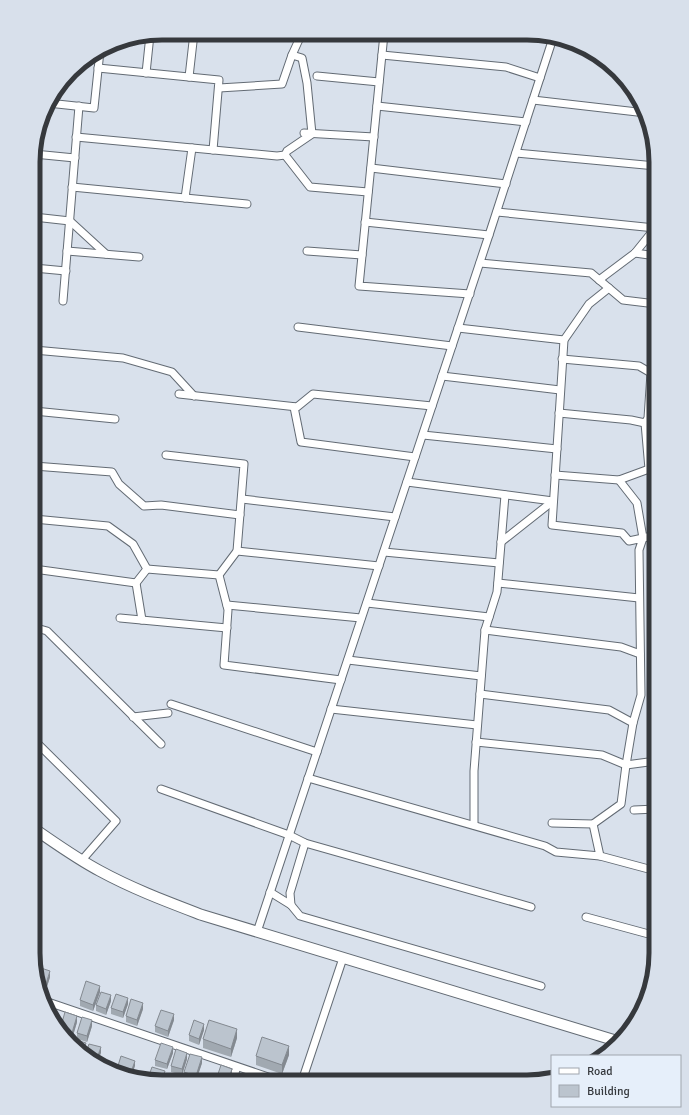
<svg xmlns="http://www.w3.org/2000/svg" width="689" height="1115" font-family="Signika,sans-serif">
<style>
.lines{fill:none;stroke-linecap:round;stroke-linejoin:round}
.street-casing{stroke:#636b74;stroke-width:9}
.secondary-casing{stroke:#636b74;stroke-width:12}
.street{stroke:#fff;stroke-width:7}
.secondary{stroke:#fff;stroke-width:10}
.wall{fill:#a1a9b1}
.shaded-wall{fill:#838990}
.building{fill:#bbc4ce;stroke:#838990}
.rim{fill:none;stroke:#36393d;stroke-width:5}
</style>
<rect width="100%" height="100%" fill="#d9e1ec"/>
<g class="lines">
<defs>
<g id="street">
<polyline points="384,34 359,286 470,294"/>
<polyline points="382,55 506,67 540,78"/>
<polyline points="98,68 219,80 213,150"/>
<polyline points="146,73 150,35"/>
<polyline points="317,76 379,82"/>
<polyline points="189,77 194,33"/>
<polyline points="219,88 282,84 292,55 302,33"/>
<polyline points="533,100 646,113"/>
<polyline points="48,103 94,108 100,51"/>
<polyline points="377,106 526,122"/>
<polyline points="304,133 374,137"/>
<polyline points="76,137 277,156 285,155"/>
<polyline points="516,153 656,166"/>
<polyline points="34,154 75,158"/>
<polyline points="285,155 287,151 312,134 307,83 302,58 292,55"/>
<polyline points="285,155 310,187 368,192"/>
<polyline points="371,168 506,184"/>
<polyline points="72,187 247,204"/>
<polyline points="185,198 192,148"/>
<polyline points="497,212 655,228 656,216"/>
<polyline points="34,217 70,221 106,254"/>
<polyline points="365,222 489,235"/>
<polyline points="67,251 139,257"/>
<polyline points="307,251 362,255"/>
<polyline points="635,253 656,256"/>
<polyline points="480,263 591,273 623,300 656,304"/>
<polyline points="34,268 66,271"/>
<polyline points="599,280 635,253 656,227"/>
<polyline points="63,301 79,106"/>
<polyline points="34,326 34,324"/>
<polyline points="298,327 452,346"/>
<polyline points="458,328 564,340"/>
<polyline points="34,350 123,358 172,372 194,396"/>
<polyline points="562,359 639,366 651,373"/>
<polyline points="442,376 560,390"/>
<polyline points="179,394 297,407 313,394 432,406"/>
<polyline points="294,407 301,442 415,457"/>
<polyline points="34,411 115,419"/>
<polyline points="559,413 631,420 645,423"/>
<polyline points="423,435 557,449"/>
<polyline points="166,455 244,464 237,551 219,575 228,610 224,665 341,680"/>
<polyline points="34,466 112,472 119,484 144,506 161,505 240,515"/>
<polyline points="649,469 645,423 648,418 651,373 654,367 656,356"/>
<polyline points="555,475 619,480 649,469 656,469"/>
<polyline points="619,480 637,503 643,538 656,535"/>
<polyline points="407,482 553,501"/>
<polyline points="242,499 395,517"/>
<polyline points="34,519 108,526 133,544 147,569 136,583"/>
<polyline points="501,542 553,501"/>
<polyline points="237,551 379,566"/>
<polyline points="384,552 499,563"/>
<polyline points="34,569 136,583"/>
<polyline points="147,569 219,575"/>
<polyline points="136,583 142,620"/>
<polyline points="498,583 639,598"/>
<polyline points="367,603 489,617"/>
<polyline points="227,605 361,618"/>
<polyline points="120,618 227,628"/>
<polyline points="33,627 47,631 161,744"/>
<polyline points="485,630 621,647 640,654"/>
<polyline points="654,647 656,647"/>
<polyline points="348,660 481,676"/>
<polyline points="480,694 609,710 633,723"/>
<polyline points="171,704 317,752"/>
<polyline points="331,709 477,725"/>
<polyline points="133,717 168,713"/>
<polyline points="33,739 116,821 82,860"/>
<polyline points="476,742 602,755 626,765 656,761"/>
<polyline points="308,778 545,846 556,852 600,856 593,824"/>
<polyline points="161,789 289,835 305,843 531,907"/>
<polyline points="634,810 656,809"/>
<polyline points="552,823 593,824 621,804 626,765 633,723 641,695 639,550 643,538 629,541 622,533 552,525 564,340 589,304 609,288"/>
<polyline points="474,825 474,771 485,630 497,592 505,495"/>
<polyline points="305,843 290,893 291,905 300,916 541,986"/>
<polyline points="600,856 656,871"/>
<polyline points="270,892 291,905"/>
<polyline points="586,917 656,936"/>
<polyline points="257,932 489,235 553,38"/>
<polyline points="42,1000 280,1081"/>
<polyline points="232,1081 237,1067"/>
<polyline points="302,1081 343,958"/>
</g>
<path id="secondary" d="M33,828c22,15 44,31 67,43 33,18 68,31 102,44l415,126"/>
</defs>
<!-- street casing -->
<use href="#street" class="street-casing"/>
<!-- secondary casing -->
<use href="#secondary" class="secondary-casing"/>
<!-- street -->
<use href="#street" class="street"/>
<!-- secondary -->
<use href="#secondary" class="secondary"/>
</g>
<!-- wall -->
<g class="wall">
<polygon points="38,977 50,977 45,993 41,992"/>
<polygon points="100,992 93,1011 80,1006 80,1000"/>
<polygon points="111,1001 106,1015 96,1011 96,1005"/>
<polygon points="128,1004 123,1018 111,1014 111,1008"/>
<polygon points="143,1009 137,1026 126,1022 126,1016"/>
<polygon points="174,1020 168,1037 155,1032 155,1026"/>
<polygon points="77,1022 72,1039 70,1038 61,1026"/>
<polygon points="92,1026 87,1042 77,1039 77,1033"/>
<polygon points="204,1030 199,1045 189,1041 189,1035"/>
<polygon points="237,1038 231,1057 203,1048 203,1039"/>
<polygon points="173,1053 167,1069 155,1066 155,1060"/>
<polygon points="289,1055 282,1074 256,1065 256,1056"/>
<polygon points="187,1059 182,1075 171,1072 171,1066"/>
<polygon points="202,1063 196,1081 184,1078 184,1072"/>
</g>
<!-- shaded-wall -->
<g class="shaded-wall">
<polygon points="50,971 50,977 45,993 45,987"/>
<polygon points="100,986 100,992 93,1011 93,1005"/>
<polygon points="111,995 111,1001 106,1015 106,1009"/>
<polygon points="128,998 128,1004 123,1018 123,1012"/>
<polygon points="143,1003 143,1009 137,1026 137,1020"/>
<polygon points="174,1014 174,1020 168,1037 168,1031"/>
<polygon points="77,1016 77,1022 72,1039 72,1033"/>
<polygon points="92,1020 92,1026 87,1042 87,1036"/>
<polygon points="204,1024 204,1030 199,1045 199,1039"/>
<polygon points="237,1029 237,1038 231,1057 231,1049"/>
<polygon points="86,1043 86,1049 84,1056 82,1054"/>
<polygon points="289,1046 289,1055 282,1074 282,1065"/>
<polygon points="101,1047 101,1053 98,1061 96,1061"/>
<polygon points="173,1047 173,1053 167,1069 167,1064"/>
<polygon points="187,1053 187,1059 182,1075 182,1069"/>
<polygon points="202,1057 202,1063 196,1081 196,1076"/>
<polygon points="135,1061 135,1066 132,1075 130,1075"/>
<polygon points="232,1069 232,1075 230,1081 228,1081"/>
<polygon points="165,1071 165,1077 164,1081 162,1081"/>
</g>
<!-- building -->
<g class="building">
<polygon points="41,968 50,971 45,987 39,986 38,977"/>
<polygon points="86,981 100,986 93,1005 80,1000"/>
<polygon points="101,992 111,995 106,1009 96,1005"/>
<polygon points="116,994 128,998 123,1012 111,1008"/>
<polygon points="131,999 143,1003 137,1020 126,1016"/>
<polygon points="161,1010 174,1014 168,1031 155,1026"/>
<polygon points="65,1012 77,1016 72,1033 64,1030 61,1026"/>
<polygon points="82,1017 92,1020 87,1036 77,1033"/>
<polygon points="194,1020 204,1024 199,1039 189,1035"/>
<polygon points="209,1020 237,1029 231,1049 203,1039"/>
<polygon points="262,1037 289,1046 282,1065 256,1056"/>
<polygon points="73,1039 86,1043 82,1054 72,1041"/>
<polygon points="161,1043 173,1047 167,1064 155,1060"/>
<polygon points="89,1044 101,1047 96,1061 85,1056"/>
<polygon points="176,1049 187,1053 182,1069 171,1066"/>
<polygon points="190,1054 202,1057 196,1076 184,1072"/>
<polygon points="121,1056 135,1061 130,1075 117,1069"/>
<polygon points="221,1065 232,1069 228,1081 221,1081 216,1080"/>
<polygon points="152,1067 165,1071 162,1081 147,1081"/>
</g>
<!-- crop -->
<path d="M0 0H689V1115H0ZM162 40H527A122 122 0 0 1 649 162V953A122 122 0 0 1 527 1075H162A122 122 0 0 1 40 953V162A122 122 0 0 1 162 40Z" fill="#d8e0eb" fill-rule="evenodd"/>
<path class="rim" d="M162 40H527A122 122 0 0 1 649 162V953A122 122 0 0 1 527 1075H162A122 122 0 0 1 40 953V162A122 122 0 0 1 162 40Z"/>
<!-- legend -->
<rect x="551" y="1055" width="130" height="52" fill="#e6effa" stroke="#a0a6ae"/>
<rect x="559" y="1068" width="20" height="6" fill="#ffffff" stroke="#a0a6ae"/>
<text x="587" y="1075" font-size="12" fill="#36393d">Road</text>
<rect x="559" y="1085" width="20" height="12" fill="#bbc4ce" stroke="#a0a6ae"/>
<text x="587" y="1095" font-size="12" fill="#36393d">Building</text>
</svg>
